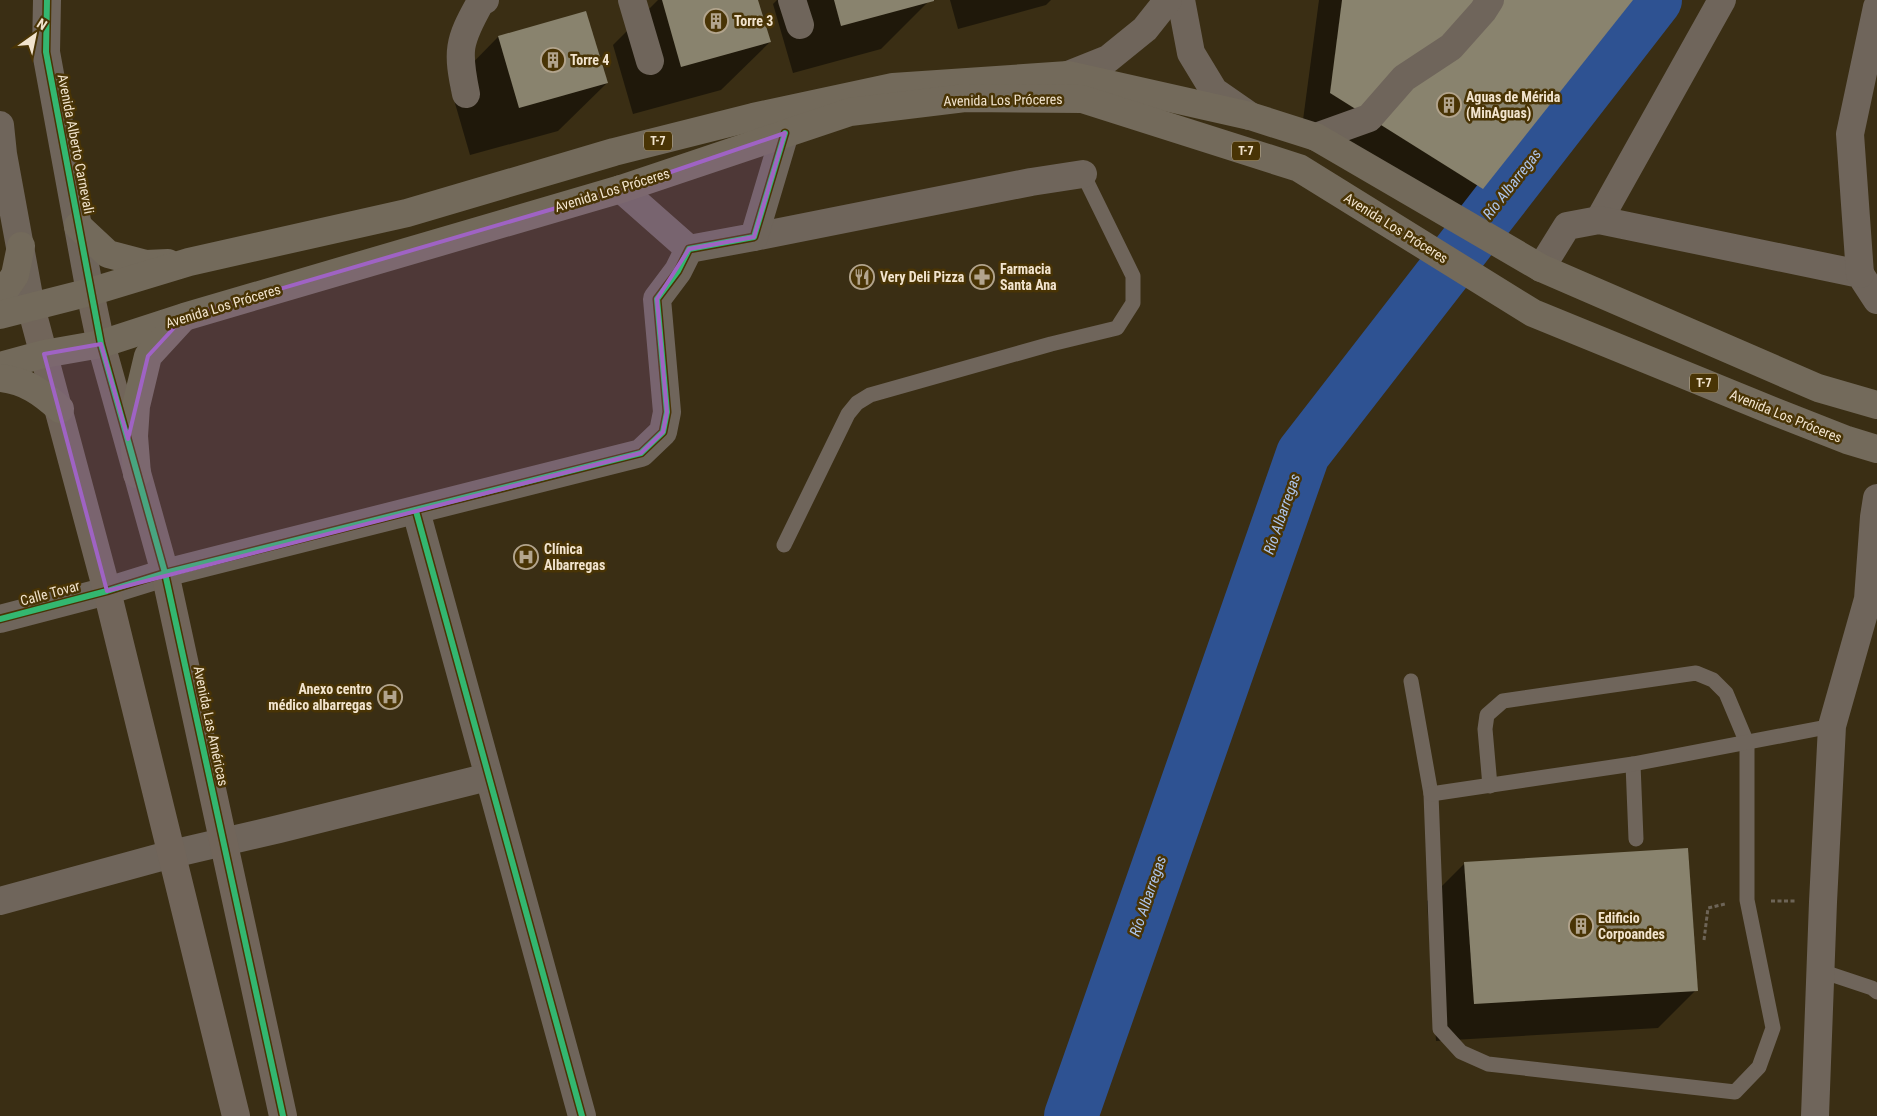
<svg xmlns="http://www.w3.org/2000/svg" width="1877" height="1116" font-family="'Roboto Condensed',sans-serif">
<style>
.shadow{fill:#0007}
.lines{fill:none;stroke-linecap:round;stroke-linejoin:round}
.river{stroke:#2e5292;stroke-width:54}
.building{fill:#89836e}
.path{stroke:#6d6457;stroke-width:3;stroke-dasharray:4 2.5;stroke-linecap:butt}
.lane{stroke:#6f655b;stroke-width:15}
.street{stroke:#6f655b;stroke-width:28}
.secondary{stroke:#71655a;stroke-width:28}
.highway{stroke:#736a5b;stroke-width:28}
.cycleway-casing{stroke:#493405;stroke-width:9}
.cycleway{stroke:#33b770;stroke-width:6}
.marked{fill:#9f63c4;fill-opacity:0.2;stroke:#9f63c4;stroke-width:4;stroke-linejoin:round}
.labels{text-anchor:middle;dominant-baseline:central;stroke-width:5;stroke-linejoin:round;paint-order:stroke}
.shield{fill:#493405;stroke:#bfaf92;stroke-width:1}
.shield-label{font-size:12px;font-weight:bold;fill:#f2e4ce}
.poi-label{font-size:14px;font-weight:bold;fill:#f2e4ce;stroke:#493405;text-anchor:start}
.street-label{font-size:14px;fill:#f2e4ce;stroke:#493405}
.water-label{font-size:15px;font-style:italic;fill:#adc5ed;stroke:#493405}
</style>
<rect width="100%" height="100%" fill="#3a2e14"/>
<!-- shadow -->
<g class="shadow">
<polygon points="658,0 757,0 770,42 721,90 633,114 613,45"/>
<polygon points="777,0 929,0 929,1 881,49 793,73 773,4"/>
<polygon points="950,0 1051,0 1046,5 958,29"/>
<polygon points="1319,0 1631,0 1482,188 1454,216 1303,120"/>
<polygon points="585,12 607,83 558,131 470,155 450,86 498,37"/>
<polygon points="1465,863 1696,990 1658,1028 1436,1041 1427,901"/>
</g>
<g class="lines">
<!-- river -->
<polyline class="river" points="1071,1116 1303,454 1655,0"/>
</g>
<!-- building -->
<g class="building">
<polygon points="662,0 758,0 771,42 681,67"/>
<polygon points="834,0 934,0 934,1 841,26"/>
<polygon points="1342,0 1633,0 1483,189 1330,93"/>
<polygon points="586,11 608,83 519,108 498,36"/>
<polygon points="1688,848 1698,991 1474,1004 1464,862"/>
</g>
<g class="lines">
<!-- path -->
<g class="path">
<polyline points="1771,901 1795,901"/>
<polyline points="1704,940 1708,908 1725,904"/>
</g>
<!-- lane -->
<g class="lane">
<polyline points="784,545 848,414 857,403 870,395 1051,344 1117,328 1133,303 1133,276 1083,174"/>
<polyline points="1411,681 1431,794 1440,1029 1461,1052 1488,1064 1735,1092 1759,1067 1773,1028 1747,900 1747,743 1726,693 1713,680 1696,673 1503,701 1487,715 1485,729 1490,786"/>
<polyline points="1633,764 1636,839"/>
<polyline points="1431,794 1633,764 1832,726"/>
<polyline points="1821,971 1872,988 1877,992"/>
</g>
<!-- street -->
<g class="street">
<polyline points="47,0 46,52 90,292"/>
<polyline points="632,0 650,61"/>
<polyline points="792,0 800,25"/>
<polyline points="1181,0 1191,53 1214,91 1250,116"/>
<polyline points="1068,75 1108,59 1145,29 1168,0"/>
<path d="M466,94c-9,-43 -8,-52 14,-91l5,-3"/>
<polyline points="0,125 3,154 31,307"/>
<polyline points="1316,137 1369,118 1404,78 1451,47 1483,11 1490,0"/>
<polyline points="621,189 689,249"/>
<polyline points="1599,220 1722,0"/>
<polyline points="754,237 1031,182 1083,174"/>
<polyline points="1541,268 1567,226 1599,220 1860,274 1877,300"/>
<polyline points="1860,274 1850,134 1877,7"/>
<polyline points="416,511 582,1116"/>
<polyline points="0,619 107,591 165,573 641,453 663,432 667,412 657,299 678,271 689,249 754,237 785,133"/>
<polyline points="0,901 172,854 279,829 488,777"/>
<polyline points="1815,1116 1823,902 1832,726 1868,599 1874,517 1877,498"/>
</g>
<!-- secondary -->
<g class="secondary">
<polyline points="90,292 101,344 165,573 283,1116"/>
<polyline points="31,307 107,591 236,1116"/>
</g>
<!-- highway -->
<g class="highway">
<polyline points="78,226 108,254 146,264 168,263"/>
<polyline points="0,297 15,275 21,246"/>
<polyline points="0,315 90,292 189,262 407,213 614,152 753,117 893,87 1068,75 1250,116 1316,137 1541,268 1818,388 1877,405"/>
<polyline points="0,366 44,354 101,344 184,317 621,189 850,112 965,98 1082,99 1299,168 1533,313 1773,411 1847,440 1877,449"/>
<path d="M0,378c26,3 41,14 60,31"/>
<polyline points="137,474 134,436 136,406 148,356 183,318"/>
</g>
<defs>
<g id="cycleway">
<polyline points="47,0 46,52 101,344 165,573 283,1116"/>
<polyline points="416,511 582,1116"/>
<polyline points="0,619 107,591 165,573 641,453 663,432 667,412 657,299 678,271 689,249 754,237 785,133"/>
</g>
</defs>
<!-- cycleway casing -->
<use href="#cycleway" class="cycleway-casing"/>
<!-- cycleway -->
<use href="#cycleway" class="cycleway"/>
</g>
<!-- marked area -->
<path class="marked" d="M785,133l-31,104 -65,12 -32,50 10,113 -4,20 -22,21 -534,138 -63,-237 57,-10 27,95 20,-83 36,-39 437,-128z"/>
<!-- icons -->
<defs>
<symbol id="building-ring" viewBox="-11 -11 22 22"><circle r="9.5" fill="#493405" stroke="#b2a48d" stroke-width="1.5"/><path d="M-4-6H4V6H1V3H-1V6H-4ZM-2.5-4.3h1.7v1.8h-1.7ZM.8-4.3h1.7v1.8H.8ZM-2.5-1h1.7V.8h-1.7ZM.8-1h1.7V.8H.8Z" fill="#b2a48d"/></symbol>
<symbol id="restaurant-ring" viewBox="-11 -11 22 22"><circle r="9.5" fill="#493405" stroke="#b2a48d" stroke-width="1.5"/><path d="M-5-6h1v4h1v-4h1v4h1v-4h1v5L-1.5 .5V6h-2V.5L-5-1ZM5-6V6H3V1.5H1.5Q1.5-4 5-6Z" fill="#b2a48d"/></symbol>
<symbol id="pharmacy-ring" viewBox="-11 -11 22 22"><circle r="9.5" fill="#493405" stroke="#b2a48d" stroke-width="1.5"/><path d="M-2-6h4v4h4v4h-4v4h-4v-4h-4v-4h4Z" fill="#b2a48d"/></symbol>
<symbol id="hospital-ring" viewBox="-11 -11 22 22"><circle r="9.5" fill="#493405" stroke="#b2a48d" stroke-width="1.5"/><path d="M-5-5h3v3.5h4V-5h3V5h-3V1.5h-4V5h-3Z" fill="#b2a48d"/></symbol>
</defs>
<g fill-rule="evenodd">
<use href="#building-ring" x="702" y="7" width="28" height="28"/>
<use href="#building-ring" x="539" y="46" width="28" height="28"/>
<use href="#building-ring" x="1435" y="91" width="28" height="28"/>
<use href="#restaurant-ring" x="848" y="263" width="28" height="28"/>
<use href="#pharmacy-ring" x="968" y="263" width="28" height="28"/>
<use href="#hospital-ring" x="512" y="543" width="28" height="28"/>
<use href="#hospital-ring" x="376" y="683" width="28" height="28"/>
<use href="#building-ring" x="1567" y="912" width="28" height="28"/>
</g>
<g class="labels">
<!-- shield labels -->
<g class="shield">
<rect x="644" y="131.5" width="28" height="19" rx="4"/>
<rect x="1232" y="141.5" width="28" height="19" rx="4"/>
<rect x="1690" y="373.5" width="28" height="19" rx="4"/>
</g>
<g class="shield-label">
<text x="658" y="141">T-7</text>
<text x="1246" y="151">T-7</text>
<text x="1704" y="383">T-7</text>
</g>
<!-- poi labels -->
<g class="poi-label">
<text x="734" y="21">Torre 3</text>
<text x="570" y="60">Torre 4</text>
<text x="1466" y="97">Aguas de Mérida<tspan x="1466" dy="16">(MinAguas)</tspan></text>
<text x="1000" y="269">Farmacia<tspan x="1000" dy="16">Santa Ana</tspan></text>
<text x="880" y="277">Very Deli Pizza</text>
<text x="544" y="549">Clínica<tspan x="544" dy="16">Albarregas</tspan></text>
<text x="372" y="689" text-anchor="end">Anexo centro<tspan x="372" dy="16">médico albarregas</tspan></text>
<text x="1598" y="918">Edificio<tspan x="1598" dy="16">Corpoandes</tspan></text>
</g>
<!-- street labels -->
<g class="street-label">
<text transform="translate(1003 100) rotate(-1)">Avenida Los Próceres</text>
<text transform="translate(76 144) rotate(79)">Avenida Alberto Carnevali</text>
<text transform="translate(612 190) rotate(-17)">Avenida Los Próceres</text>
<text transform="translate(1396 228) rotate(32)">Avenida Los Próceres</text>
<text transform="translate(223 306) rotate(-17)">Avenida Los Próceres</text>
<text transform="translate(1786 416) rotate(22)">Avenida Los Próceres</text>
<text transform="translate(50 593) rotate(-15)">Calle Tovar</text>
<text transform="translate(211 726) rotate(78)">Avenida Las Américas</text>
</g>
<!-- water labels -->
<g class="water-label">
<text transform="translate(1512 184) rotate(-52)">Río Albarregas</text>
<text transform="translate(1282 514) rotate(-71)">Río Albarregas</text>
<text transform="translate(1148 896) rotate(-71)">Río Albarregas</text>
</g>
</g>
<!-- north arrow -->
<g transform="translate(35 35) rotate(33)" stroke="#493405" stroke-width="4" paint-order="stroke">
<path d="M0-4L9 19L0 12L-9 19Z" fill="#f2e4ce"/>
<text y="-8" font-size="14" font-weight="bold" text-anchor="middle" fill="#f2e4ce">N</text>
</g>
</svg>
